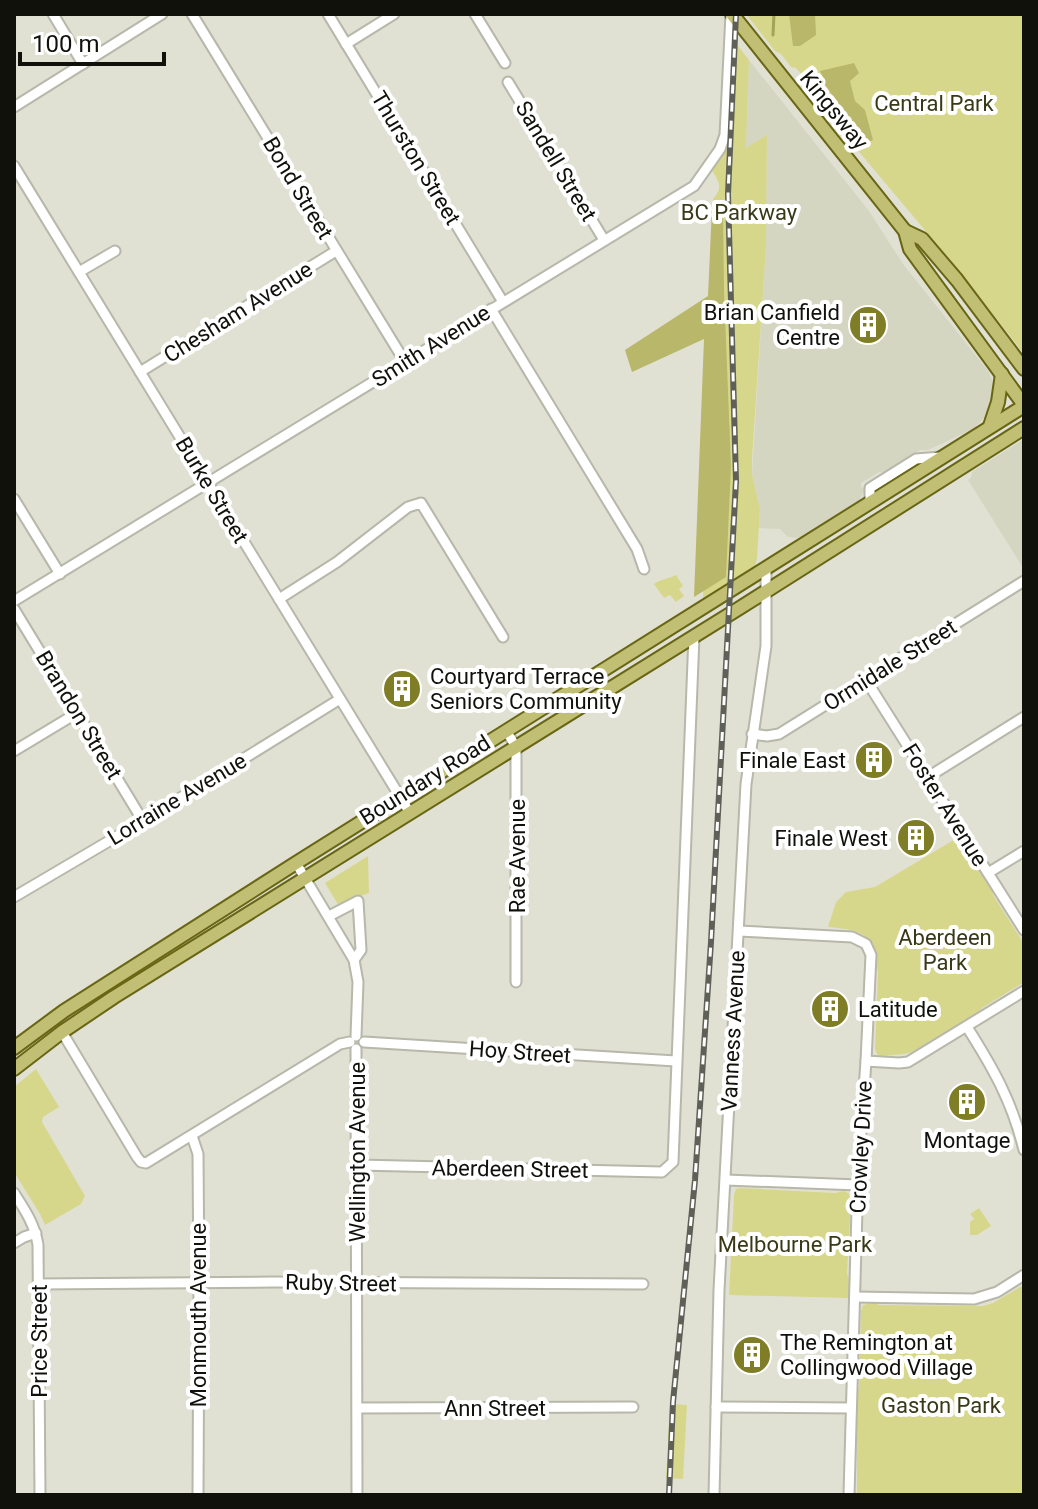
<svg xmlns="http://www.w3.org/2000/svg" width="1038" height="1509" font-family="Roboto,sans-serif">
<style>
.built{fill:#d5d6c1}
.green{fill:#d7d78c}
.forest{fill:#b8b76a}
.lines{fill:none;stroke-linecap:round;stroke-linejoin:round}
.stream{stroke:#a4a357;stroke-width:3}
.minor-casing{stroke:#b7b7aa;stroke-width:13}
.major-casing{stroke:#686614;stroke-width:16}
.minor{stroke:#fff;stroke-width:9}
.major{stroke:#c1bf74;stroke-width:12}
.rail-casing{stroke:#5f6057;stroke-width:6}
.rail{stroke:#fff;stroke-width:3;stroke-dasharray:9;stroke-linecap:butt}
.labels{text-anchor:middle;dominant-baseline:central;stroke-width:8;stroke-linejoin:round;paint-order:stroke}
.park-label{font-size:22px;fill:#393917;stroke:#fff}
.street-label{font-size:22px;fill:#11110c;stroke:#fff}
.poi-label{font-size:22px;fill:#11110c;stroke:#fff;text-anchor:end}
</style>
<rect width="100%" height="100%" fill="#e0e1d3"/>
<!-- built -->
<g class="built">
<polygon points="749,60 869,211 903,264 989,372 994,386 992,406 985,417 973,429 928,450 920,450 885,473 879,472 861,483 861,487 865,489 859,501 803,536 796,538 788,537 780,529 759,528 760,509 752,474 766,247 767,136 746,149"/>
<polygon points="1024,439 1024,565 1022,566 968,480 971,478 972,472"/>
</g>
<!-- green -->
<g class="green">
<polygon points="746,14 1024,14 1024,354 955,266 802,84 800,80 802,75 796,68 791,67 781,54 775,51"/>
<path d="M735,42l14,18 -3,88 21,-13 -1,112 -14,212v15l8,35 -3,50 -2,7 -5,6 -47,29 10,-402c12,-14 4,-18 -2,-31l6,-9z"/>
<path d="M676,575l7,11 -4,3 5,7 -8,6 -6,-7 -6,3 -10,-14c7,-5 14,-5 22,-9z"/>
<path d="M957,838l36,52v5l31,49v38l-42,26 -8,8 -62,36 -8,2 -24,2 -3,-2 -2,-5 3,-77c-2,-6 0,-12 -2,-19 -5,-23 -29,-24 -48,-26l8,-25 10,-10 29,-5z"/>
<polygon points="368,856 369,893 349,900 339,906 325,883"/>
<polygon points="36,1069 59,1107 43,1117 42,1122 85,1196 81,1204 45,1225 40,1214 14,1172 14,1087"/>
<polygon points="740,1188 835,1193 844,1191 848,1193 851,1199 847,1274 849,1279 849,1298 729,1295 734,1195 736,1189"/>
<polygon points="979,1208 991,1226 977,1235 970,1235 970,1222 974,1219 970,1214"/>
<polygon points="1020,1287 1024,1287 1024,1495 857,1495 857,1391 859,1388 861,1311 863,1305 875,1302 879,1305 983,1306 993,1303"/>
<polygon points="670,1404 687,1405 683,1479 666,1478"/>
</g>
<!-- forest -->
<g class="forest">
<polygon points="789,14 815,14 816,35 800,46 793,46"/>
<polygon points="854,63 859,73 850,81 855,101 865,110 873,140 866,143 826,86 820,71"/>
<polygon points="712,207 723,208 724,291 731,466 726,577 694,597 704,339 632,372 625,350 708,296"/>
</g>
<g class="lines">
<!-- stream -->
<polyline class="stream" points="773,35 774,14"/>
<defs>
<g id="minor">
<polyline points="53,14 83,64"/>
<polyline points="192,14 405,362"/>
<polyline points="328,14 503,302"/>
<polyline points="475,14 505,63"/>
<polyline points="346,44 394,14"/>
<polyline points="508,82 604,240"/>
<polyline points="14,107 162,14"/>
<polyline points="14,166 410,813"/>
<polyline points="79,272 115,251"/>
<polyline points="491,309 637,549 644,569"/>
<polyline points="140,372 336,251"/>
<polyline points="14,499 60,574"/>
<polyline points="870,502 870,488 916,459 941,457"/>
<polyline points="279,599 337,562 408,507 421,503 503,637"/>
<polyline points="14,601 694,186 720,149 725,135 731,14"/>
<polyline points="14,609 143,821"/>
<polyline points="866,680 1024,930"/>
<polyline points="507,732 516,747 516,982"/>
<polyline points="752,734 767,736 779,734 1024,581"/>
<polyline points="14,751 77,713"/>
<polyline points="928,777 1024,717"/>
<polyline points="296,863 354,960 358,982 356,1036"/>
<polyline points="988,873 1024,851"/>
<polyline points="14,897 143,821 340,699"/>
<polyline points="329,916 358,901 361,950 354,960"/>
<polyline points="739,931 852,937 866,944 871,955 866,1061 858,1174 849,1495"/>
<path d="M967,1027c26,41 45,74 57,123"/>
<polyline points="62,1032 137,1157 141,1162 146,1163 340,1044 350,1042"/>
<polyline points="364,1042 676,1061"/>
<polyline points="356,1049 357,1495"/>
<polyline points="866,1061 899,1063 908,1062 1024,991"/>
<polyline points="192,1136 198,1154 199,1283 198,1495"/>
<polyline points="358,1165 662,1172 673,1162 694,636"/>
<polyline points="726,1180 858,1185"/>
<path d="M14,1193c11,17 21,32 24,52l2,250"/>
<polyline points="14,1243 24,1237 36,1233"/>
<polyline points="39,1284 274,1282 643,1284"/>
<polyline points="855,1297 974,1299 997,1292 1024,1275"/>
<polyline points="716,1407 851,1408"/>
<polyline points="358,1408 633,1407"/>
<polyline points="714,1495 719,1290 746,784 766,646 766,568"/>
</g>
<g id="major">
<polyline points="732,14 905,231 910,249 1024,405"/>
<polyline points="905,231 922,239 957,280 1024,369"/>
<polyline points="990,426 998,402 1002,374"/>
<polyline points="14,1048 64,1011 296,863 1024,406"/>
<polyline points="14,1069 62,1032 114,997 738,609 1024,428"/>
</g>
</defs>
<!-- minor casing -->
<use href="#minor" class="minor-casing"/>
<!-- major casing -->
<use href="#major" class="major-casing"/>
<!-- minor -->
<use href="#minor" class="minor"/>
<!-- major -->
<use href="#major" class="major"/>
<defs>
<polyline id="rail" points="669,1495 673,1402 695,1180 711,942 736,481 728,194 736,14"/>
</defs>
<!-- rail casing -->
<use href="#rail" class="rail-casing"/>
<!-- rail -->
<use href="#rail" class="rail"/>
</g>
<!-- icons -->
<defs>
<symbol id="building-disc" viewBox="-11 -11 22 22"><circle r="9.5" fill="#7f7d25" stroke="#fff"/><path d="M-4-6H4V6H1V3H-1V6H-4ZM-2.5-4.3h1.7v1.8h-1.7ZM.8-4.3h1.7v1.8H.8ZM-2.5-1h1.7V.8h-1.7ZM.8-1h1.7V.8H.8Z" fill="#fff"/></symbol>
</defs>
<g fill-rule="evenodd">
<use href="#building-disc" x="846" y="303" width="44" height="44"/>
<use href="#building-disc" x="380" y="667" width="44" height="44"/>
<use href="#building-disc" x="852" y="738" width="44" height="44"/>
<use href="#building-disc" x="894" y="816" width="44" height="44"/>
<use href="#building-disc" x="808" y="987" width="44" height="44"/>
<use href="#building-disc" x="945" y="1080" width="44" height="44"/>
<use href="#building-disc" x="730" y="1333" width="44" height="44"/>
</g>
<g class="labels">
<!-- park labels -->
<g class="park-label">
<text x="934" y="103">Central Park</text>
<text x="739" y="212">BC Parkway</text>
<text x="945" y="937">Aberdeen<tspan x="945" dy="25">Park</tspan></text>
<text x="795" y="1244">Melbourne Park</text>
<text x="941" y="1405">Gaston Park</text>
</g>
<!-- street labels -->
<g class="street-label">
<text transform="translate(834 110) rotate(51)">Kingsway</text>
<text transform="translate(416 158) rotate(59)">Thurston Street</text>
<text transform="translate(556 161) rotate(59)">Sandell Street</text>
<text transform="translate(298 188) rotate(59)">Bond Street</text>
<text transform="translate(238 312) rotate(-32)">Chesham Avenue</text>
<text transform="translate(431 346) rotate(-32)">Smith Avenue</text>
<text transform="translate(212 490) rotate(59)">Burke Street</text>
<text transform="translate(890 665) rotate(-32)">Ormidale Street</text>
<text transform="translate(79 715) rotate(59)">Brandon Street</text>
<text transform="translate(425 780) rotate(-32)">Boundary Road</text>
<text transform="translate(177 799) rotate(-31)">Lorraine Avenue</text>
<text transform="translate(945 805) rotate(58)">Foster Avenue</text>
<text transform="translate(517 856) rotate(-90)">Rae Avenue</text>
<text transform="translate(733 1031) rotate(-87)">Vanness Avenue</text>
<text transform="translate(520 1052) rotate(4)">Hoy Street</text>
<text transform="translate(861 1147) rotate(-87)">Crowley Drive</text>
<text transform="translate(357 1152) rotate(-90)">Wellington Avenue</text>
<text transform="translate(510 1169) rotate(1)">Aberdeen Street</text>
<text transform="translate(341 1283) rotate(1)">Ruby Street</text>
<text transform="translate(198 1315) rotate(-90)">Monmouth Avenue</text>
<text transform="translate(39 1341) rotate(-90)">Price Street</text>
<text x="495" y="1408">Ann Street</text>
</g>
<!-- poi labels -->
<g class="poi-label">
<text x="840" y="312">Brian Canfield<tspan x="840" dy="25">Centre</tspan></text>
<text x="430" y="676" text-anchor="start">Courtyard Terrace<tspan x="430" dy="25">Seniors Community</tspan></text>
<text x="846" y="760">Finale East</text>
<text x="888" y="838">Finale West</text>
<text x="858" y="1009" text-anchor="start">Latitude</text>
<text x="967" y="1140" text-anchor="middle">Montage</text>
<text x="780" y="1342" text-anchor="start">The Remington at<tspan x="780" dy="25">Collingwood Village</tspan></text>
</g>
</g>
<!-- border -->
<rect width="1038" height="1509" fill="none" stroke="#11110c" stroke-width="32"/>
<!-- scale -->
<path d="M20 52v12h144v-12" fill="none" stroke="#11110c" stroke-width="4"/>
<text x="32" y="52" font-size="24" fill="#11110c" stroke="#ffffff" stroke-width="6" paint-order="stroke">100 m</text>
</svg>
